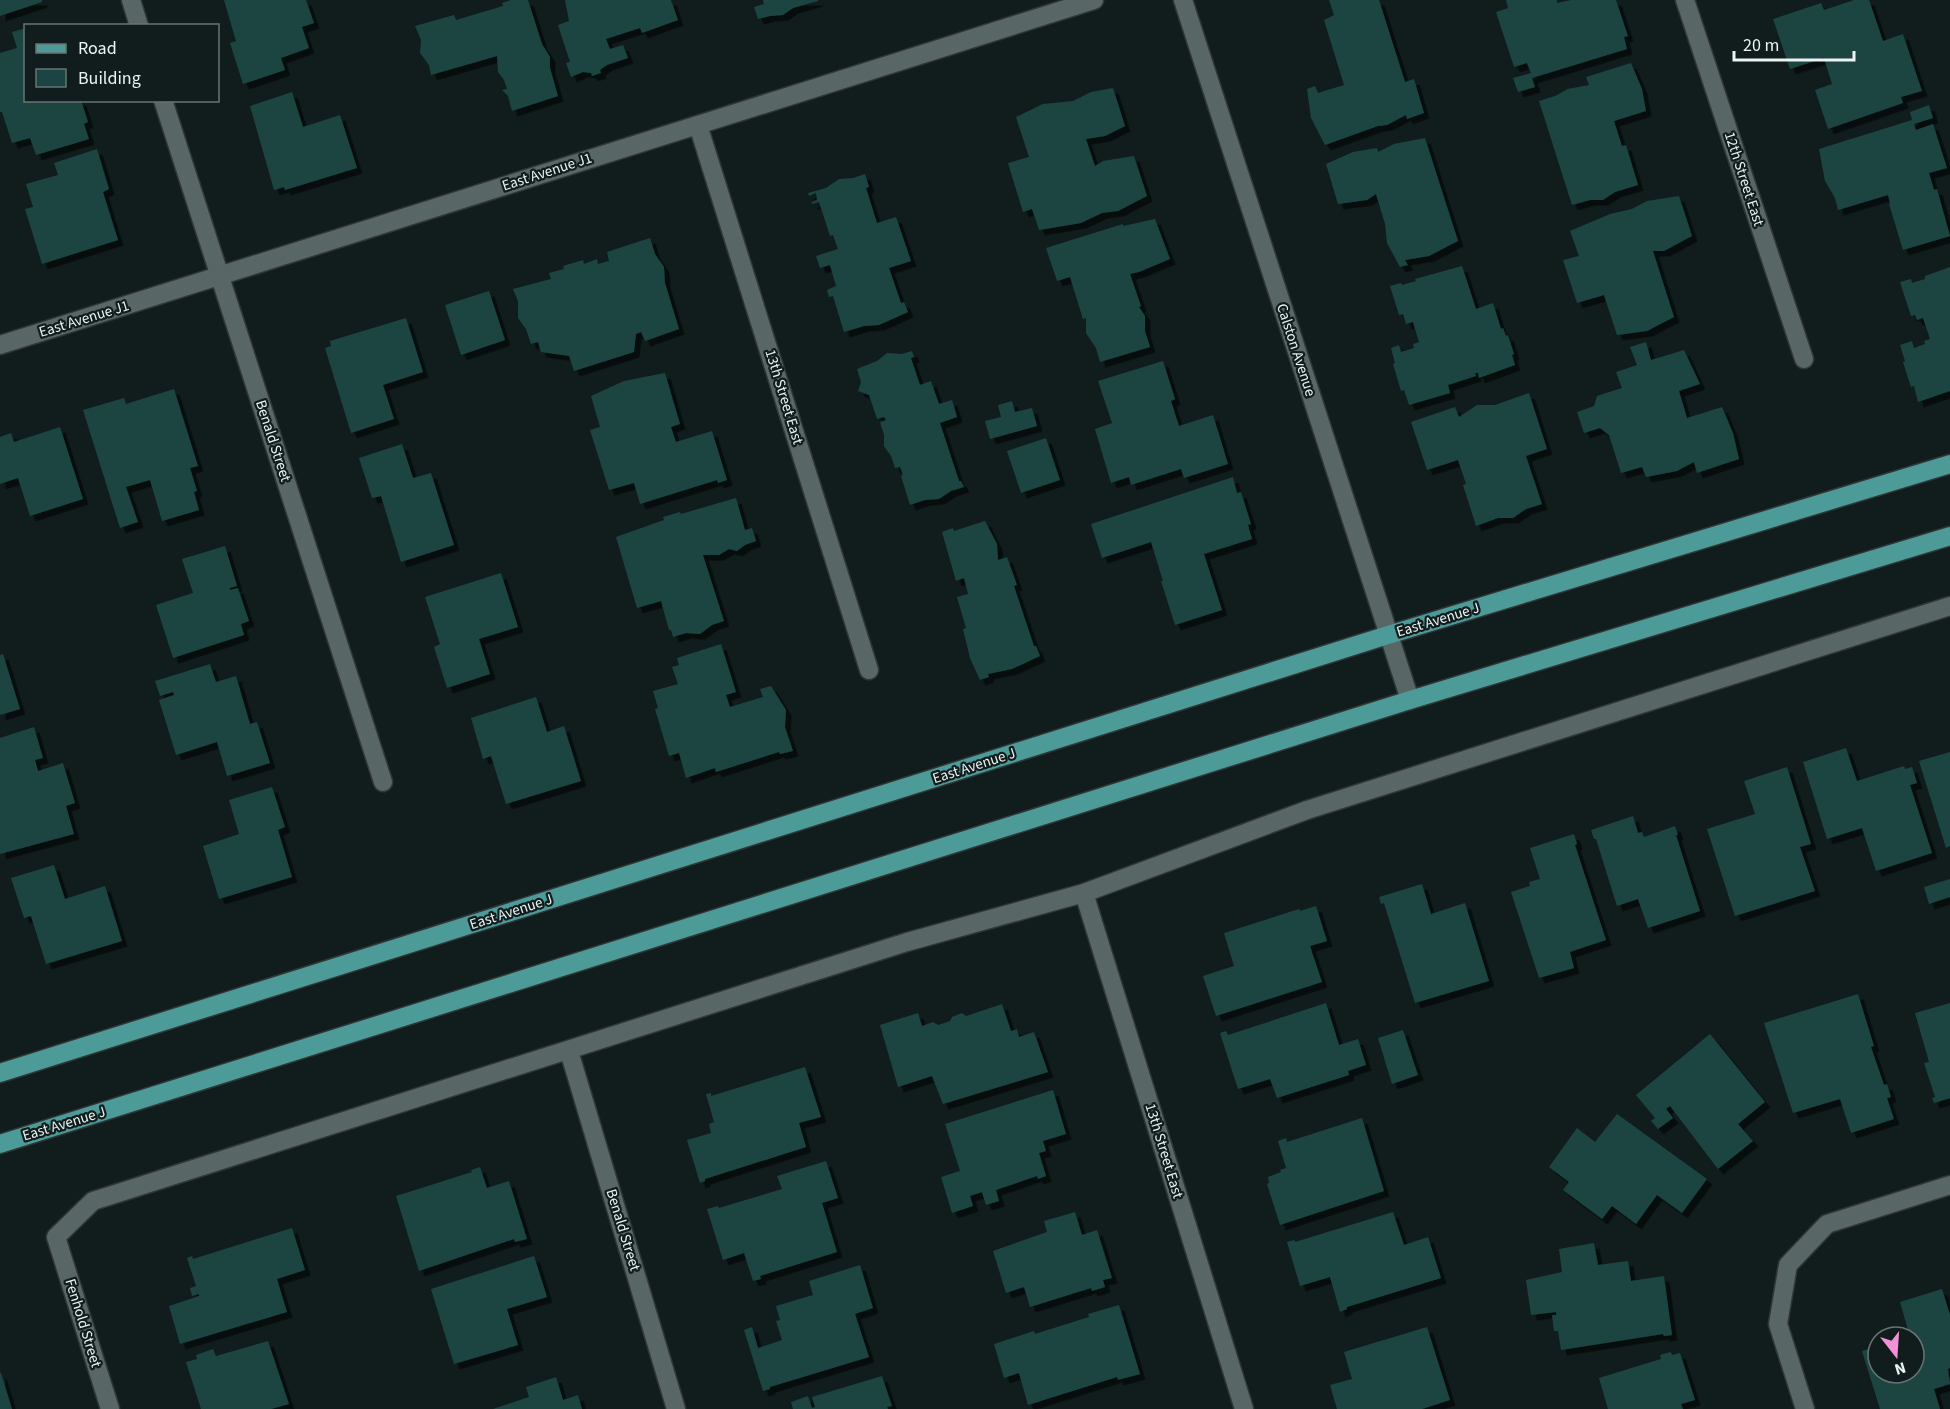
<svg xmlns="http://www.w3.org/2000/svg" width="1950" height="1409" font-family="'Source Sans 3',sans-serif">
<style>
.building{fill:#1b4543;filter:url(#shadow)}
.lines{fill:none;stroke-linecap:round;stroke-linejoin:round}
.street-casing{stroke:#303636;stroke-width:21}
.primary-casing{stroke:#303636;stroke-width:21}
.street{stroke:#586665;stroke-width:18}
.primary{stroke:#4d9b99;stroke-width:18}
.labels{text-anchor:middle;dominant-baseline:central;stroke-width:4.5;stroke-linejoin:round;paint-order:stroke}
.street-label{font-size:15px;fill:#ebf3f3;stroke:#111d1d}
</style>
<defs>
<filter id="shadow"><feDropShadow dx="5.5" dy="5.5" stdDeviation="0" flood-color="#0009"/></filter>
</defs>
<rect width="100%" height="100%" fill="#111d1d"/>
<!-- building -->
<g class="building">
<polygon points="0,0 42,0 42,2 0,16"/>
<polygon points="224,0 306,0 314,23 302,27 309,48 281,58 285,70 243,84 230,43 236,41"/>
<polygon points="511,0 528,0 542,44 550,57 550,68 558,96 512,111 508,96 502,90 507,89 504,80 498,72 497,56 431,75 429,65 420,53 421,40 415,26 454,15 456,20 503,6 502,3"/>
<polygon points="565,0 671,0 678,20 642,33 640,28 606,39 610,49 623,45 628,58 607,65 600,70 601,73 592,76 591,73 583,72 571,77 566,63 570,62 558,25 569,21"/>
<polygon points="763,0 818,0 818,1 793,8 783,15 770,16 758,19 754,7 764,4"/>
<polygon points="1329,0 1379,0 1405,82 1414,79 1424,113 1407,119 1406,115 1387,125 1378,126 1325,145 1311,118 1307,89 1315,86 1318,93 1344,85 1324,20 1334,15"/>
<polygon points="1506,0 1557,0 1557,3 1571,0 1616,0 1628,36 1624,37 1627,49 1532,78 1535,87 1518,92 1513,78 1531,73 1527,63 1514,67 1496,12 1508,8"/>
<polygon points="1854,0 1869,0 1883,41 1903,34 1922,91 1901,97 1903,103 1828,129 1815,90 1832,84 1824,58 1790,69 1773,19 1821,3 1824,10"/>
<polygon points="26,28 26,100 81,100 88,122 84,124 89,139 36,155 30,138 12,143 2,112 0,112 0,53 17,48 12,32"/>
<polygon points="1631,63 1642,89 1646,111 1614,121 1622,146 1626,145 1638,185 1615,192 1603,200 1590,200 1572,205 1539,101 1555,96 1568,89 1589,85 1586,77"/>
<polygon points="1113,88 1125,126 1105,136 1086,139 1095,166 1103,161 1134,156 1147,196 1118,211 1102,213 1081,223 1039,230 1032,209 1023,212 1008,163 1029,157 1016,117 1043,104 1073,101 1091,92"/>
<polygon points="292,92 303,127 340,115 357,168 285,190 284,187 274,190 250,106"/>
<polygon points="1929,105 1933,118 1914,124 1916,130 1933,124 1947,168 1929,173 1934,190 1937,189 1950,236 1903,250 1889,204 1890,203 1888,195 1838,210 1835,198 1825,181 1819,149 1912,120 1910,112"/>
<polygon points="1425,138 1458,241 1429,256 1405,260 1408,265 1400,267 1387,243 1385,224 1376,194 1367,200 1338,204 1326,164 1353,152 1377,148 1378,152 1394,144"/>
<polygon points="97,149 109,189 103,192 118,240 42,264 25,209 33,207 26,184 58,175 54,163"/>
<polygon points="865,174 869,187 866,188 877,223 896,217 911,261 889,268 901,303 904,302 908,312 879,325 864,326 844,332 833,296 829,297 827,290 836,286 830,265 820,268 816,256 838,249 833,235 830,236 819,202 812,204 812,202 817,200 816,193 809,196 808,193 826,188 839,179 853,178"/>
<polygon points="1679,196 1692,236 1664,251 1653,251 1674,317 1647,331 1617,335 1604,295 1577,303 1563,260 1579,256 1570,231 1610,214 1632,209 1647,201"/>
<polygon points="1155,219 1170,259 1139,272 1130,274 1141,306 1139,307 1145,316 1145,331 1150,347 1100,362 1096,348 1086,333 1086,318 1083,319 1070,277 1057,281 1046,248 1123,224 1123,226"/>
<polygon points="650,238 655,254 664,267 665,283 679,329 645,341 641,332 636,334 634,352 574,371 569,356 541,352 538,342 531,344 526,329 518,318 518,301 513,289 551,279 549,273 564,269 563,266 583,260 584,264 597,259 598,264 609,261 607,252"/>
<polygon points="1462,266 1476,309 1493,303 1501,329 1503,328 1506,336 1508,335 1514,354 1512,355 1515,365 1479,378 1478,373 1475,373 1476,376 1448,385 1450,393 1409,405 1404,390 1401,391 1393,364 1395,363 1391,348 1399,345 1401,352 1414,348 1413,344 1419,342 1413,322 1406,324 1403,314 1399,315 1390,286 1401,283 1402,285 1416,281 1415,279"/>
<polygon points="1950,267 1950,391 1918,402 1914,386 1911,387 1903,362 1905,361 1900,345 1912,341 1914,348 1925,344 1924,341 1930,339 1923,318 1917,320 1915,315 1911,316 1900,282 1911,279 1912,283 1925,279 1925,276"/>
<polygon points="489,291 505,340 461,355 445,305"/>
<polygon points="406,318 423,372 383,385 394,419 351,433 325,348 331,346 330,341"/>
<polygon points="1646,342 1651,360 1684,350 1700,384 1679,391 1687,418 1722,407 1733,433 1739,459 1697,473 1694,462 1677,471 1646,477 1642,467 1621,473 1609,435 1600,428 1584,433 1577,412 1594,406 1597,396 1622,388 1616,372 1637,365 1630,347"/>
<polygon points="912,351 914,357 911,358 920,385 931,381 939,404 952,400 957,417 940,423 959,481 961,481 964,487 951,491 939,499 925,500 910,505 901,476 903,475 900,467 895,468 891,456 884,446 884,435 880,422 886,420 884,417 877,419 869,395 858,391 861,382 857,369 877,361 887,353 902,354"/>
<polygon points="1163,361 1175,399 1171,401 1179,426 1213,415 1228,464 1184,478 1181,469 1131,485 1129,477 1111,483 1095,429 1112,423 1098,381"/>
<polygon points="665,373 680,424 671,427 676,442 712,431 727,480 718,483 717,480 640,504 634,483 609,490 590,430 600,427 591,396 624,381"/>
<polygon points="174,389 198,466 190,468 197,491 194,492 199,510 162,521 150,480 126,487 138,522 120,528 83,410 124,398 126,404"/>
<polygon points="1529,393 1547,449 1526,456 1542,504 1526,509 1513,518 1498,518 1476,526 1463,485 1466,484 1458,460 1427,470 1411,422 1455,407 1459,417 1477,405 1495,405"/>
<polygon points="1012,401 1015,412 1032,408 1037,426 990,439 985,421 1001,417 998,405"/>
<polygon points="60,427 83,499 30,516 18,478 0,484 0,437 11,433 14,442"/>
<polygon points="1046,438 1060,480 1021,493 1007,451"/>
<polygon points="402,444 413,478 431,473 454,545 401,562 381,496 372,498 359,458"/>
<polygon points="1233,477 1237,493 1241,492 1251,524 1248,525 1252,539 1204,554 1222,610 1175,625 1161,581 1163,581 1151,542 1102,558 1091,524"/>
<polygon points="736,498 745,530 752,528 756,541 745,545 737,551 729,549 719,555 703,555 724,621 712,625 700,634 686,633 673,637 671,630 669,630 661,601 637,608 616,537 664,520 663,517 680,512 681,514"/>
<polygon points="985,521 997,544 998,560 1007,557 1017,585 1014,586 1034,646 1036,646 1040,656 1012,669 988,674 989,677 980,680 970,658 963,629 966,628 957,597 968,594 964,578 956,581 942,532 953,528 954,531"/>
<polygon points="225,546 237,586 230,588 230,590 238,588 249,621 241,624 244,635 173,658 156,605 193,593 182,559"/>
<polygon points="501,573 518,627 479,639 490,674 447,688 434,647 440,644 425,597"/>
<polygon points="721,644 736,692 726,695 730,707 763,697 760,689 771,686 786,710 785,727 793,751 780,754 779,752 716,772 715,768 686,778 679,753 669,756 655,709 658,708 653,691 678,684 672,667 679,665 677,658"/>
<polygon points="3,654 20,709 0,715 0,655"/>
<polygon points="210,664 216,682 236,676 250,724 257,722 270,763 227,776 217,742 176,755 159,700 174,695 173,692 160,696 155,681"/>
<polygon points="536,697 547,732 564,726 581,781 506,804 491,756 483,759 471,718"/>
<polygon points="34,727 43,758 35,760 38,771 63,763 75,803 66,806 74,834 0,854 0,738"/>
<polygon points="1846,748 1857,781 1904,766 1905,769 1912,767 1917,783 1910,785 1932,853 1876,871 1862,828 1827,839 1803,762"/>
<polygon points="1950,752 1950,846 1946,848 1919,761"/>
<polygon points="1787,767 1811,844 1800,847 1815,891 1735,916 1707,829 1755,814 1744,781"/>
<polygon points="272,787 285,827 278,830 292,877 219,899 203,846 239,834 229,800"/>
<polygon points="1633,816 1638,833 1642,832 1644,837 1675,826 1678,835 1676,835 1700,911 1648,928 1638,899 1617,906 1596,839 1594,839 1591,830"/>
<polygon points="1574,834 1577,844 1575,845 1606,940 1570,952 1574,968 1539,978 1511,892 1530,886 1529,882 1540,879 1530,848"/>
<polygon points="54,865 65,899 105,886 122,941 46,964 31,916 24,918 11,878"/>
<polygon points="1950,879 1950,897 1929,904 1924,887"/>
<polygon points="1422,884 1431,914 1465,903 1489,981 1415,1003 1384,903 1381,904 1379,897"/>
<polygon points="1316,906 1327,941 1310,946 1322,982 1216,1016 1203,976 1234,966 1224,933 1299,909 1300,911"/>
<polygon points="1858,994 1874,1046 1871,1047 1884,1085 1887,1084 1891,1097 1887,1098 1894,1119 1851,1133 1840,1099 1793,1113 1764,1023"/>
<polygon points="1326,1003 1339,1045 1358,1039 1366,1065 1348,1071 1349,1075 1277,1098 1270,1079 1238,1089 1220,1033 1226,1031 1228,1035"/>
<polygon points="1950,1003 1950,1098 1934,1103 1932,1098 1935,1097 1924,1063 1929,1062 1915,1013"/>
<polygon points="1002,1004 1011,1031 1017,1029 1019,1037 1034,1032 1048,1072 943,1104 932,1076 898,1087 880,1025 918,1013 922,1026 933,1022 938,1025 950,1021 952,1017 962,1013 966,1016"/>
<polygon points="1403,1030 1418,1075 1392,1084 1378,1038"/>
<polygon points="1710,1034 1765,1102 1738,1124 1753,1141 1718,1169 1670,1106 1666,1109 1673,1118 1658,1129 1651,1121 1655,1118 1636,1095"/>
<polygon points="805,1067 821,1117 799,1123 806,1147 705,1179 705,1181 700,1183 687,1140 711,1133 709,1124 714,1122 706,1094 711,1093 711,1096"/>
<polygon points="1053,1090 1066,1134 1043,1141 1046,1151 1039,1153 1046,1176 1038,1179 1037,1176 996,1190 999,1201 986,1205 982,1192 970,1196 973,1206 952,1213 941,1177 960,1171 945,1124"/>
<polygon points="1617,1114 1707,1179 1682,1213 1657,1195 1636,1224 1612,1206 1602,1219 1563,1190 1569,1182 1549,1167 1577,1128 1595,1142"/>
<polygon points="1362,1118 1384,1191 1280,1225 1267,1184 1269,1183 1268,1177 1281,1172 1280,1170 1286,1168 1278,1141 1286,1138 1287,1142"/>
<polygon points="826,1161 838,1198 822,1203 837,1252 760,1276 761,1279 753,1281 744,1253 723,1260 707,1209 718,1206 719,1208 782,1189 777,1176"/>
<polygon points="480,1167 487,1188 509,1181 527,1239 515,1242 514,1239 419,1271 396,1196 472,1172 471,1170"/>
<polygon points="1075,1212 1082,1235 1097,1230 1112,1278 1103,1280 1105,1287 1092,1291 1091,1288 1030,1307 1024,1287 1006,1293 993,1251 1047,1232 1044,1221"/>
<polygon points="1393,1212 1404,1245 1428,1237 1441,1278 1347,1307 1347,1309 1340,1312 1330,1277 1300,1286 1287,1242 1295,1240 1295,1242"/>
<polygon points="292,1228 305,1270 277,1279 287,1312 180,1344 169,1306 199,1296 199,1294 192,1296 190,1288 196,1286 187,1258 192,1256 193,1259"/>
<polygon points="1594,1243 1598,1265 1628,1261 1631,1281 1664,1276 1672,1335 1664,1336 1663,1334 1561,1350 1558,1331 1554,1331 1552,1315 1556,1315 1556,1312 1531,1315 1526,1280 1562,1272 1559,1249"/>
<polygon points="534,1256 547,1297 507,1309 518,1345 454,1364 431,1289"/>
<polygon points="860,1265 873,1308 855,1314 869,1357 770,1387 770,1389 763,1391 744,1330 752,1327 758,1348 782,1340 776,1321 780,1320 776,1306 813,1295 809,1281"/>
<polygon points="1942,1289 1950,1315 1950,1368 1948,1369 1950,1384 1934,1389 1940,1409 1880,1409 1862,1351 1878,1346 1878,1373 1914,1373 1914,1337 1910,1337 1900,1302"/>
<polygon points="1119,1305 1140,1374 1118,1380 1117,1377 1028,1405 1019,1373 1004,1378 994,1344 1034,1331 1035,1334 1089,1317 1088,1314"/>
<polygon points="1427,1327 1450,1400 1422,1409 1337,1409 1330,1385 1352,1379 1344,1352"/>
<polygon points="268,1341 289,1404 271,1409 201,1409 186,1362 197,1359 196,1355 213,1349 216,1356"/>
<polygon points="1671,1352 1672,1355 1680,1353 1695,1400 1681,1404 1683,1409 1608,1409 1599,1378 1661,1359 1660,1355"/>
<polygon points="0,1373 1,1373 12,1409 0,1409"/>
<polygon points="882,1376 892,1406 887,1407 888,1409 793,1409 791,1402 808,1396 812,1408 815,1407 812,1397"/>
<polygon points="556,1377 563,1400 578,1395 582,1409 493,1409 529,1397 526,1387"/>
</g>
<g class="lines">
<defs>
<g id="street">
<polyline points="131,0 139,26"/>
<polyline points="1183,0 1410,700"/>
<polyline points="1685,0 1804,359"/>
<polyline points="163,100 383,782"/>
<polyline points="698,125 869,670"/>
<polyline points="0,345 1094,0"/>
<polyline points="1084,893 1244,1409"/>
<polyline points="569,1051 676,1409"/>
<polyline points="110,1409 56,1237 93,1201 907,942 1084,893 1307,810 1950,606"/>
<polyline points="1805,1409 1778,1324 1788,1265 1827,1224 1950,1185"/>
</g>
<g id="primary">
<polyline points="0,1073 1388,635 1950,464"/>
<polyline points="0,1144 1410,700 1950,536"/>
</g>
</defs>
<!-- street casing -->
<use href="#street" class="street-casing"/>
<!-- primary casing -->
<use href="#primary" class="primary-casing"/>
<!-- street -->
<use href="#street" class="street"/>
<!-- primary -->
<use href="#primary" class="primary"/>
</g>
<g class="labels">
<!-- street labels -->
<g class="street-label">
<text transform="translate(547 172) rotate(-18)">East Avenue J1</text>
<text transform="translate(1744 179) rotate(72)">12th Street East</text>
<text transform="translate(84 319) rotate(-17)">East Avenue J1</text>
<text transform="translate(1296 350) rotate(72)">Calston Avenue</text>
<text transform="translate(784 397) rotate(73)">13th Street East</text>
<text transform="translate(273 441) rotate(72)">Benald Street</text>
<text transform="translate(1438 620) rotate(-17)">East Avenue J</text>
<text transform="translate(974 766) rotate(-18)">East Avenue J</text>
<text transform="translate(511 912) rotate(-18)">East Avenue J</text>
<text transform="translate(64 1124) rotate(-17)">East Avenue J</text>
<text transform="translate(1164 1151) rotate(73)">13th Street East</text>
<text transform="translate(623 1230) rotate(73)">Benald Street</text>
<text transform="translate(83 1323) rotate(73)">Fenhold Street</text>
</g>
</g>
<!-- legend -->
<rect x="24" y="24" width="195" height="78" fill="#111d1d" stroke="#687373" stroke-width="1.5"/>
<rect x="36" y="44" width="30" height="9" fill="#4d9b99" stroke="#687373" stroke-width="1.5"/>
<text x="78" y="54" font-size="18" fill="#ebf3f3">Road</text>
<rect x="36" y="69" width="30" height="18" fill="#1b4543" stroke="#687373" stroke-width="1.5"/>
<text x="78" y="84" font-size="18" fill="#ebf3f3">Building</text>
<!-- north arrow -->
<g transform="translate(1896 1355) rotate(163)"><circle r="28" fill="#111d1d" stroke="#687373" stroke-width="1.5"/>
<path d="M0-4.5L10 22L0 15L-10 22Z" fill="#f391d6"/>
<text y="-9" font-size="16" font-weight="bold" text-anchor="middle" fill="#ebf3f3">N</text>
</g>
<!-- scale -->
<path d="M1734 51v9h120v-9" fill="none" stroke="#ebf3f3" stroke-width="3"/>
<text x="1743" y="51" font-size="18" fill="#ebf3f3" stroke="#111d1d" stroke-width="4.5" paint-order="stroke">20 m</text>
</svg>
